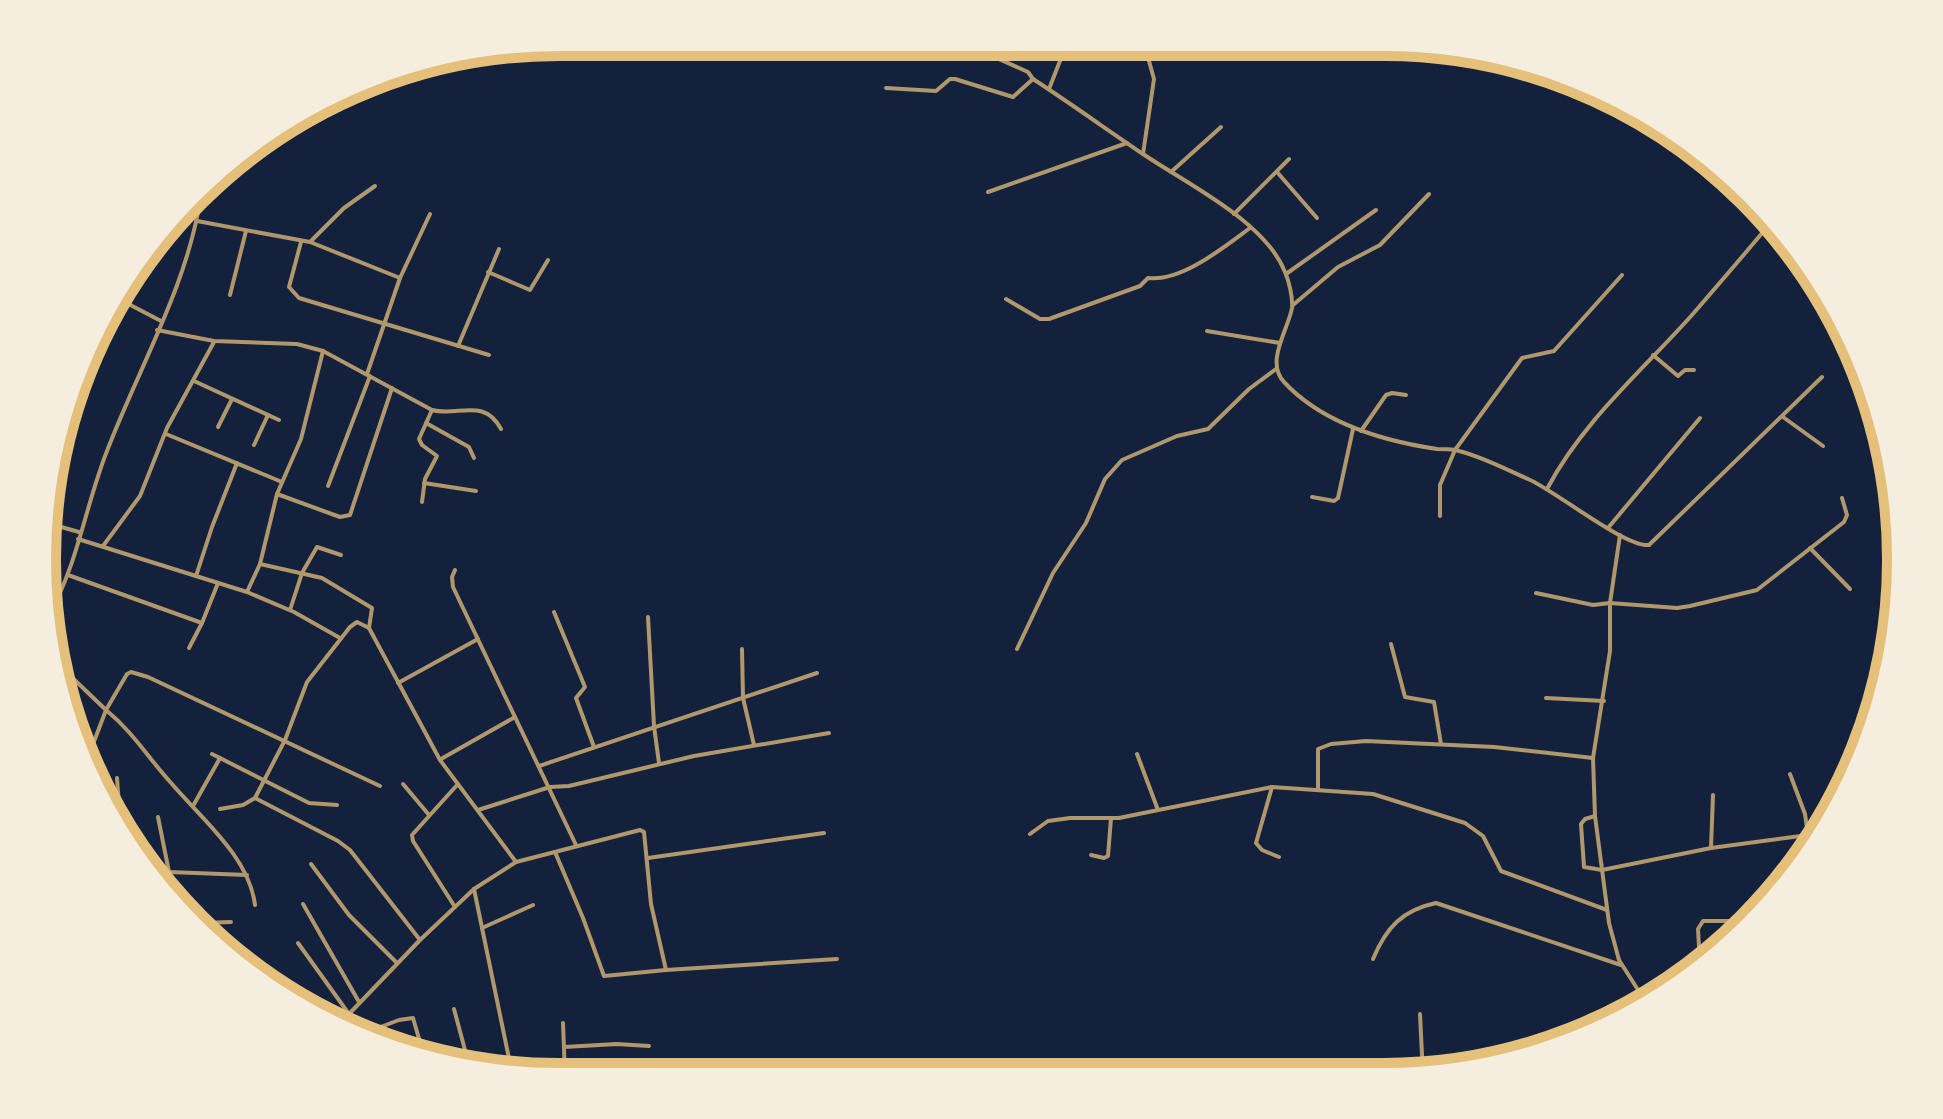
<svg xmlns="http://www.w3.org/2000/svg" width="1943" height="1119" font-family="'DejaVu Sans',sans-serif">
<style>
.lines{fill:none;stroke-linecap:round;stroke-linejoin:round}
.minor{stroke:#b1986c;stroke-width:4}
.rim{fill:none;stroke:#e5c07b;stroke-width:10}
</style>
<rect width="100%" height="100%" fill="#14213d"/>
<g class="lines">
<!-- minor -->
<g class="minor">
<path d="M963,43l65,29 5,7c37,24 73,50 110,75 44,30 122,67 142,118 4,9 8,26 7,36 -4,22 -27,54 -8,74 38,41 99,59 153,67 5,0 12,0 18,1 24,5 50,19 73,29 28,12 96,68 121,66l173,-168"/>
<polyline points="886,88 936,91 950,79 955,79 1013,97 1033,79"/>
<polyline points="1049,89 1067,43"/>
<polyline points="1143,154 1154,79 1144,43"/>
<polyline points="1171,172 1221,127"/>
<polyline points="1277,172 1317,218"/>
<polyline points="988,192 1127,143"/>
<polyline points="1234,214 1289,159"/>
<polyline points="197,221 310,242 400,278"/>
<polyline points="301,242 289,287 299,298 489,355"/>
<polyline points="310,242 344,208 375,186"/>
<polyline points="488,272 530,290 548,260"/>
<polyline points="1286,274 1376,210"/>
<polyline points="230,295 246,231"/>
<polyline points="117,298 161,321"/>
<path d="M1006,299l34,20h9l91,-33 8,-8c33,4 75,-30 102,-50"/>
<polyline points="1293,305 1338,267 1380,245 1429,194"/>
<path d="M157,330l57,11 83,3 26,7 109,59c26,7 52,-13 69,19"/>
<polyline points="1207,331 1280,343"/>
<polyline points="458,346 499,249"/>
<polyline points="1653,355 1678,376 1685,370 1694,370"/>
<polyline points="367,374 400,278 430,214"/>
<polyline points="194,381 279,420"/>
<polyline points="1783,417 1823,446"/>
<polyline points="426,423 469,447 474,458"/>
<polyline points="218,427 232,399"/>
<polyline points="1361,431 1386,395 1392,393 1406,395"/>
<polyline points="166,434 282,482"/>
<polyline points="254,445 268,415"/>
<polyline points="424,483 476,491"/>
<polyline points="328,486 370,376"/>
<path d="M1547,489c36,-68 95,-118 145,-174 26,-30 51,-59 76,-89"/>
<polyline points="277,494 340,517 350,515 392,388"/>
<polyline points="1312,497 1334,501 1338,498 1353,429"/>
<polyline points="422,502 425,479 437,456 422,445 419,439 432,410"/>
<polyline points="1440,516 1440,485 1455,450 1522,358 1554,351 1622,275"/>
<polyline points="47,523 79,532"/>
<polyline points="1608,528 1700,418"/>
<polyline points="1620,535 1610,603 1610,651 1593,758 1595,816 1609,923 1619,960 1647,1004"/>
<polyline points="78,539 247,592 294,612 340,638"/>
<polyline points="103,546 140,496 167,428 214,342"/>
<polyline points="1810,548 1850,589"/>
<polyline points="260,564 322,578 372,608 369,628 440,760 516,862"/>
<polyline points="455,570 452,577 453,587 576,845"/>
<polyline points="68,575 202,623 218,583"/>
<polyline points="196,576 212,527 237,463"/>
<polyline points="247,592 260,564 277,494 301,439 323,351"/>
<polyline points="1536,593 1593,605 1610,603 1677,608 1690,606 1757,590 1844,522 1847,515 1842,498"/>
<polyline points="290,610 302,573 317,547 341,555"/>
<path d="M51,611c27,-49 35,-107 56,-160 32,-84 81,-166 94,-256"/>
<polyline points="554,612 585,687 576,698 594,747"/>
<polyline points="648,617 654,726 659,763"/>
<polyline points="1391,644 1405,697 1434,702 1441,744"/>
<polyline points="189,648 202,623"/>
<polyline points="742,649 743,698 754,745"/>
<polyline points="1017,649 1053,573 1086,523 1105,479 1122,460 1177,436 1208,429 1249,389 1276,369"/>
<polyline points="60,666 106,710 87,760"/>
<polyline points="398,683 478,639"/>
<polyline points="1546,698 1604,701"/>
<polyline points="212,754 309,803 337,805"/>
<polyline points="1137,754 1158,810"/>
<polyline points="441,759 515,717"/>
<polyline points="539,766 817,673"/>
<polyline points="117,778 120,819"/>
<polyline points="403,784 429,815"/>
<polyline points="1272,787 1256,843 1262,850 1279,857"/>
<polyline points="1318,790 1318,749 1331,744 1366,741 1494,747 1593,758"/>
<polyline points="255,798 338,841 350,850 420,940"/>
<polyline points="193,806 220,758"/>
<polyline points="220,809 243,805 255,798 285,740 307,682 350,627 357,622 369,628"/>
<polyline points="478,810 550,787 569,786 694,756 829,733"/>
<polyline points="1595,816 1585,819 1581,824 1584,867 1602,870 1711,848 1808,835 1805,814 1790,774"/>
<polyline points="158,817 169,872 170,894"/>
<polyline points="1030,834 1048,821 1070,818 1119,818 1272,787 1373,794 1465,823 1483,836 1501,871 1607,910"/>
<polyline points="1808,835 1823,826"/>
<polyline points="1711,848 1713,795"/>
<polyline points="555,852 583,918 604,976 666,970 837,959"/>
<polyline points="1091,855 1104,858 1108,856 1111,818"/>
<polyline points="648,858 824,833"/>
<polyline points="311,864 349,915 397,963"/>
<polyline points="169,872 247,875"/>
<polyline points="149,875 170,878"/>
<polyline points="474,889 512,1073"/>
<polyline points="303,904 359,1002"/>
<path d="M255,905c-6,-48 -53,-86 -83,-121 -23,-25 -39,-52 -66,-74l21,-36 4,-2 17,5 232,109"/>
<polyline points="455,907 413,841 412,835 458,784"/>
<polyline points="201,923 231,922"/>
<polyline points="482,928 533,905"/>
<polyline points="298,943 349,1014 355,1031"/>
<path d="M1373,959c13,-31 29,-49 63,-56l185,62"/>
<polyline points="1700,964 1698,929 1703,921 1731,921 1747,927"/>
<polyline points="454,1009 469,1065"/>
<polyline points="1420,1014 1423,1075"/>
<polyline points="333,1020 349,1014 420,940 474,889 516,862 640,830 644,832 651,904 666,970"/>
<polyline points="563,1023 565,1076"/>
<polyline points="362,1034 399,1020 413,1018 424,1056"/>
<polyline points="564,1047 617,1044 649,1046"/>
<polyline points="1528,1054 1542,1040 1623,1016"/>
<polyline points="1496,1060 1499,1053"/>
<polyline points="670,1076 750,1070"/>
</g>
</g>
<!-- crop -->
<path d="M0 0H1943V1119H0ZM559 56H1384A503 503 0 0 1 1887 559V560A503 503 0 0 1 1384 1063H559A503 503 0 0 1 56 560V559A503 503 0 0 1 559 56Z" fill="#f5edde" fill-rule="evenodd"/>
<path class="rim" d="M559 56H1384A503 503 0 0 1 1887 559V560A503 503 0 0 1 1384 1063H559A503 503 0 0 1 56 560V559A503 503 0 0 1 559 56Z"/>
</svg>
